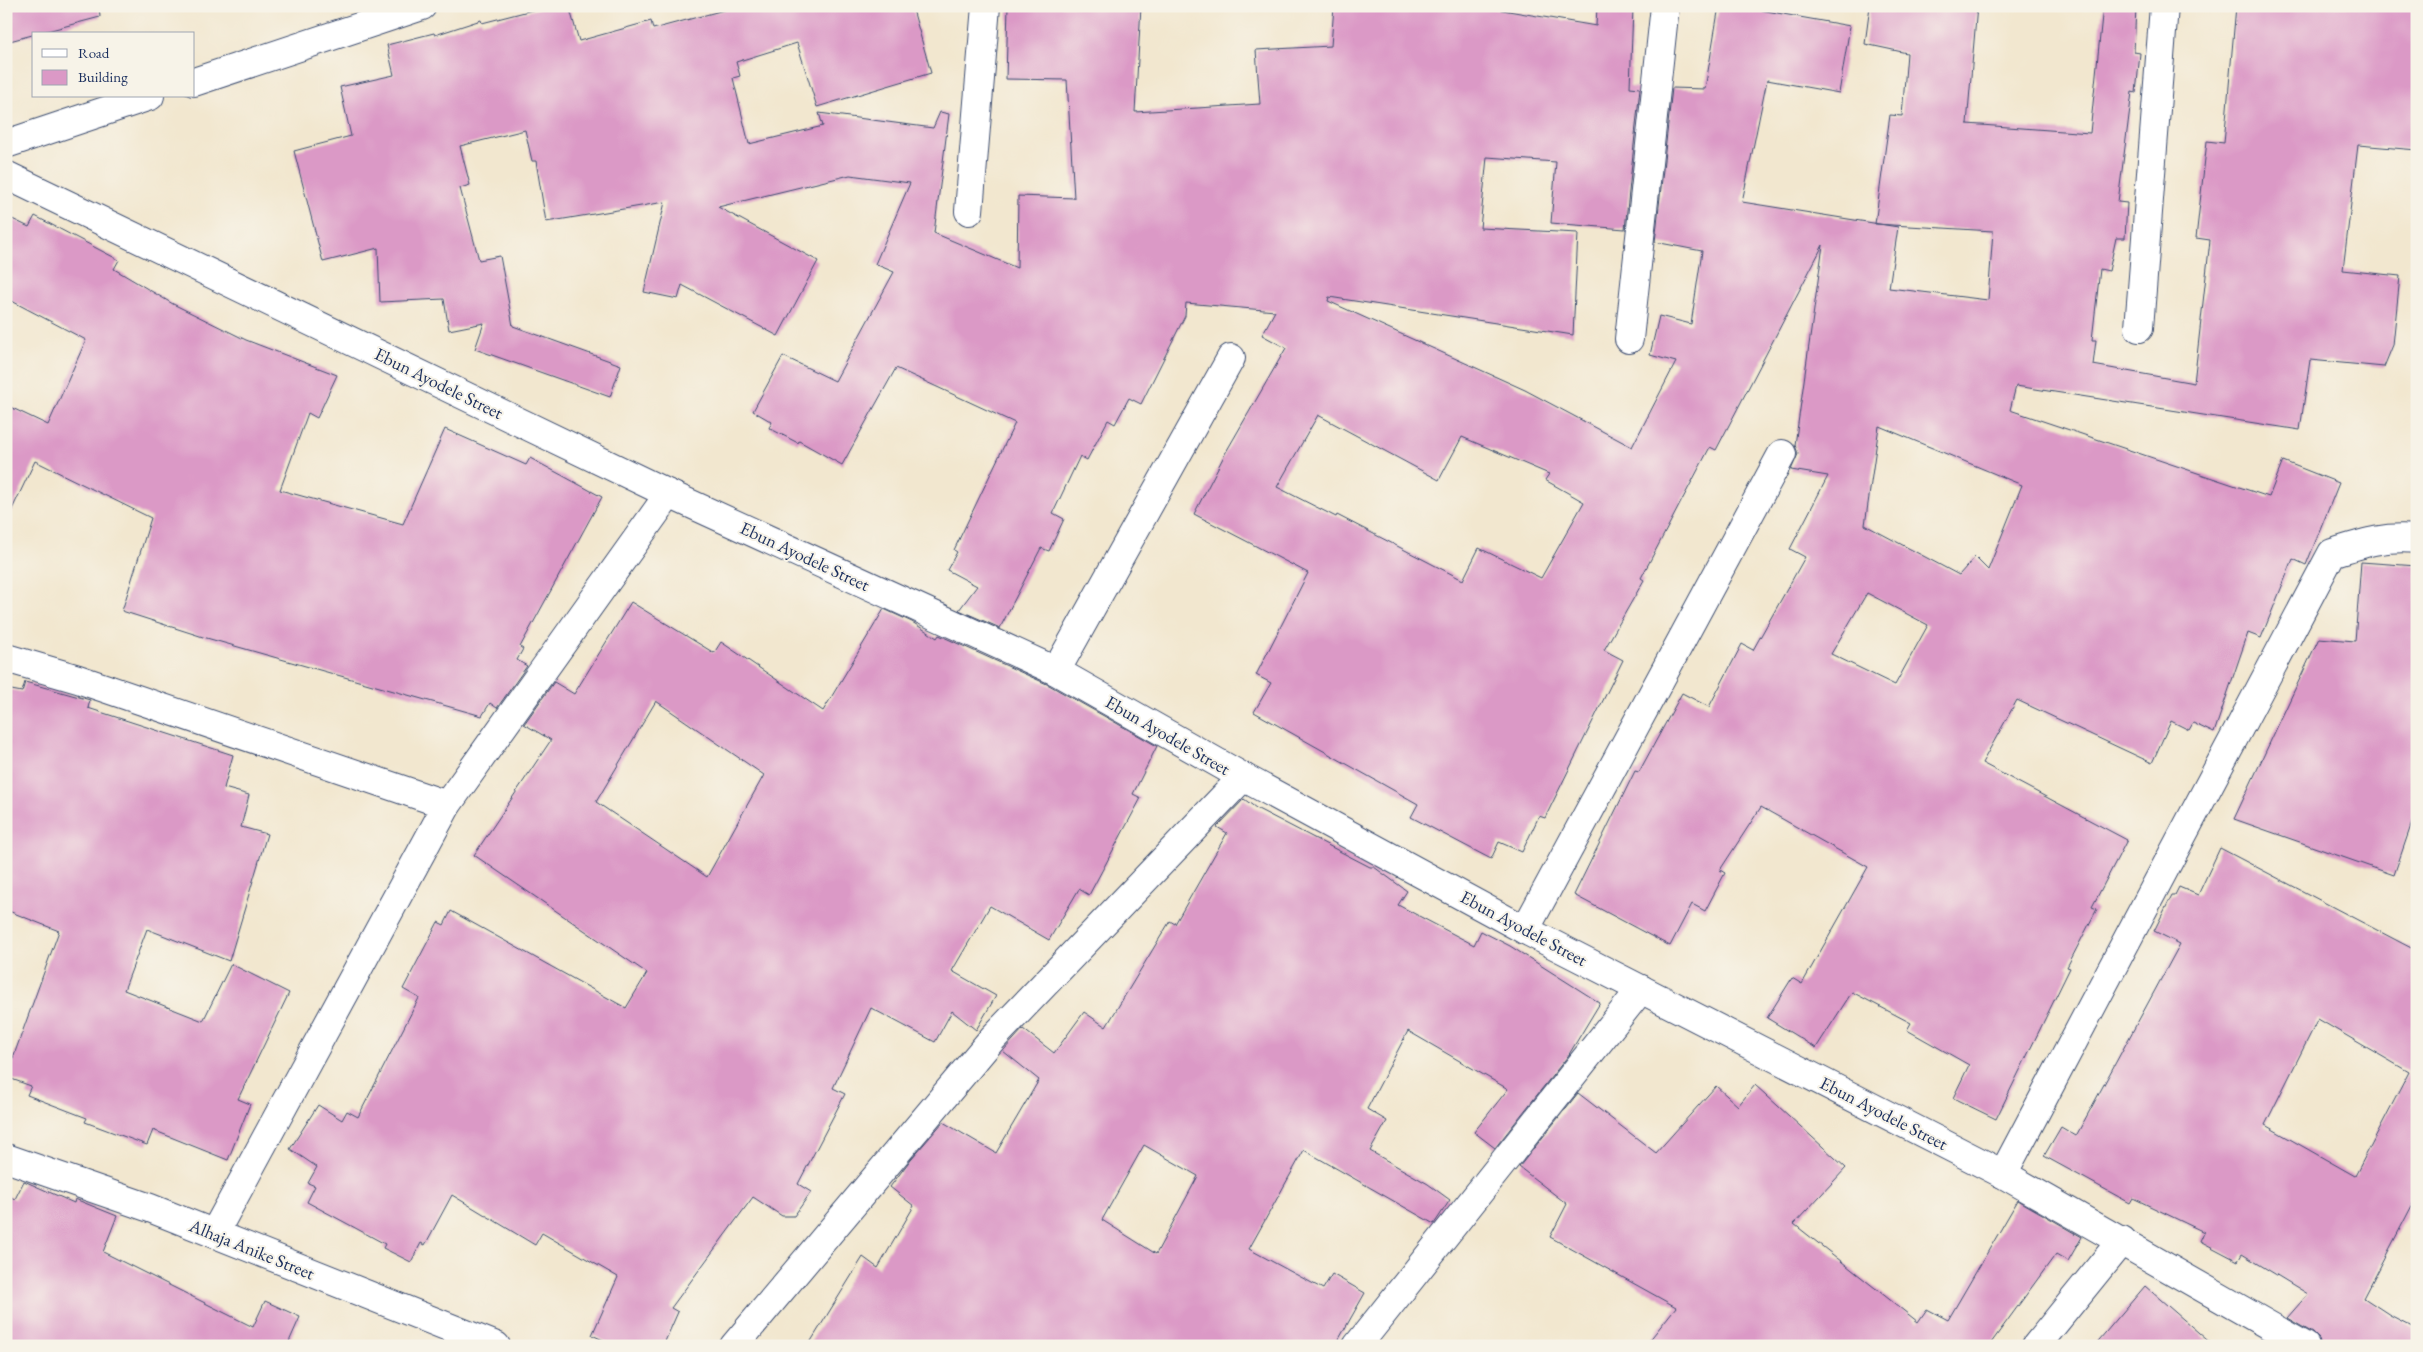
<svg xmlns="http://www.w3.org/2000/svg" width="2423" height="1352" font-family="'EB Garamond',serif">
<style>
.building{fill:#db99c6;fill-rule:evenodd}
.lines{fill:none;stroke-linecap:round;stroke-linejoin:round}
.minor-casing{stroke:#3b4b6f;stroke-width:30}
.minor{stroke:#fff;stroke-width:28}
.labels{text-anchor:middle;dominant-baseline:central;stroke-width:4;stroke-linejoin:round;paint-order:stroke}
.street-label{font-size:18px;fill:#1b2f5e;stroke:#f7f3e8}
</style>
<rect width="100%" height="100%" fill="#f7f3e8"/>
<filter id="ink" filterUnits="userSpaceOnUse"><feTurbulence type="fractalNoise" baseFrequency=".02" numOctaves="2"/><feDisplacementMap in="SourceGraphic" scale="10" xChannelSelector="R" yChannelSelector="G"/><feConvolveMatrix kernelMatrix="1 2 1 2 8 2 1 2 1" color-interpolation-filters="sRGB"/></filter>
<filter id="wash" filterUnits="userSpaceOnUse"><feTurbulence type="fractalNoise" baseFrequency=".0096" numOctaves="4" result="noise"/><feDisplacementMap in="SourceGraphic" scale="20" xChannelSelector="R" yChannelSelector="G"/><feGaussianBlur stdDeviation="1.12" result="paint"/><feColorMatrix in="noise" values="0 0 0 0 0 0 0 0 0 0 0 0 0 0 0 0 0 1.4 0 .05"/><feComposite in="paint" operator="in"/></filter>
<g filter="url(#wash)">
<rect width="100%" height="100%" fill="#f2e7cf"/>
<g id="blocks">
<!-- building -->
<g class="building">
<polygon points="6,6 99,6 100,17 6,42"/>
<path d="M548,6h21l10,35 72,-20 2,8 86,-23h173l19,67 -114,34 -20,-64 -61,19 4,14 -7,2 16,66 74,-18 -4,-13 114,15 7,-16 9,2 -15,119 83,35 1,-72 56,2 -7,-118 -61,-1 2,-73h133l-6,106 125,-8 -4,-54 75,-4 3,-40h145l117,20 1,-20 36,2 -3,79 10,1 -15,141 -74,-6 5,-61 -69,-5 -7,71 98,5 -5,102 -244,-38 -1,4 197,89 107,57 44,-85 -26,-7 9,-39 32,8 11,-73 -47,-9 17,-154 33,1 14,-83h19l112,20 -11,67 -72,-13 -25,122 156,25 -9,61 99,12 5,-69 -118,-7 15,-109 12,1 5,-63 -42,-9 5,-38h107l-10,118 123,9 13,-127h33l-2,46 6,1 -4,40 -4,-1 -14,110 9,1 -2,35h-9l-7,33 -9,-2 -8,71h4l-3,25 101,18 16,-143 -14,-2 11,-97 17,2 12,-137h181v144l-59,-5 -15,125 57,6 -7,69 -9,22 -74,-7 -10,70 -284,-44 -6,24 259,87 14,-36 56,22 -33,82 -13,-6 -32,79 -13,-5 -34,100 -21,-10 -4,7 -18,-9 -19,42 -135,-63 -35,63 145,77 -35,67 5,2 -30,58 3,1 -74,151 -43,-21 16,-33 -62,-35 4,-7 -59,-31 -36,56 -49,-30 25,-40 10,6 66,-117 -107,-60 -41,63 5,3 -20,38 -13,-7 -22,42 -96,-51 61,-124 4,1 43,-79 27,14 33,-63 11,6 52,-93 -15,-8 38,-73 -37,-6 7,-16 -3,-9 28,-200 -107,205 -6,-3 -69,131 3,2 -40,70 19,10 -78,158 -6,-2 -17,36 -23,-10 -8,17 -80,-42 7,-13 -164,-92 17,-29 -15,-8 52,-102 -114,-59 32,-62 60,-104 -24,-13 13,-24 -89,-8 -1,13 -44,88 -12,-6 -14,26 -7,-4 -21,40 -7,-4 -27,57 11,6 -15,32 -8,-3 -41,80 -41,-18 18,-24 -30,-16 10,-18 -3,-2 61,-127 -119,-55 -54,97 -43,-24 -1,2 -29,-15 3,-6 -19,-11 30,-55 52,25 59,-109 -19,-8 35,-81 -60,-8 -132,32 100,54 -40,75 -96,-51 -4,14 -34,-7 21,-90 -119,20 -10,-61h-4l-7,-31 -65,16 10,39 -10,3 19,72 21,-4 13,70 108,39 -11,32 -135,-48 9,-26 -35,7 -5,-31 -64,3 -2,-54 -55,14 -29,-111 57,-15 -11,-49 54,-12 -7,-30 47,-12 1,2 46,-15 1,3zM1318,415l121,65 23,-43 87,37 -4,6 39,22 -43,76 -62,-30 -16,32 -126,-65 -1,2 -59,-30zM1879,426l143,59 -34,85 -13,-13 -16,18 -94,-50zM1867,593l61,32 -33,60 -64,-31z"/>
<polygon points="6,216 29,227 35,216 119,260 114,269 173,304 246,340 337,375 317,418 308,413 280,490 403,524 445,429 526,465 530,458 602,497 520,647 523,649 517,660 527,666 497,708 490,703 482,716 203,637 122,611 151,518 35,461 6,522 6,405 48,425 86,340 6,298"/>
<polygon points="2361,562 2417,566 2417,808 2394,875 2234,819 2319,638 2355,641"/>
<path d="M631,602l83,51 7,-11 102,69 61,-102 28,13 25,16 2,-3 110,50 108,61 -24,48 8,4 -52,97 -10,-6 -30,51 -59,-34 -38,65 44,25 -20,34 -24,-19 -17,31 -64,-34 -38,80 12,6 -47,90 13,8 -17,24h-12l-29,-19 -82,111 7,4 -15,34h-47l-24,-11 26,-58 -76,-44 -7,12 -83,-50 -27,50 -4,-2 -10,19 -28,-14 2,-4 -78,-42 8,-16 -7,-3 9,-16 -27,-18 28,-44 24,15 5,-9 11,6 61,-119 -16,-9 35,-67 6,3 7,-14 175,97 21,-35 -173,-118 77,-115 -27,-16 30,-42 20,12zM656,701l108,74 -57,102 -111,-75z"/>
<polygon points="25,682 90,700 88,708 233,755 224,788 249,795 241,827 267,834 229,961 147,929 124,990 203,1021 231,964 289,993 238,1099 250,1104 228,1160 153,1130 147,1145 85,1122 87,1118 27,1095 31,1086 6,1077 59,931 6,910 6,689 22,692"/>
<path d="M1244,799l12,9 114,59h4l33,24 -9,14 76,40 7,-14 29,15 90,57 -32,53 -73,92 -21,-16 34,-43 -100,-58 -41,78 20,12 -17,30 58,33 22,16 -16,24 -130,-74 -55,99 74,40 9,-15 33,19 -30,53h-527l55,-89 15,11 36,-62 -24,-19 21,-28 32,-37 53,31 43,-73 -36,-29 20,-22 31,24 30,-41 22,15 64,-106 5,3 52,-91 -10,-6zM1144,1145l54,31 -42,78 -54,-34z"/>
<path d="M2220,848l197,103v245l-53,102 26,17 27,14v17h-96l-2,-7 -6,-6 -26,-15 21,-24 -66,-40 -4,7 -38,-20 4,-9 -71,-34 -3,5 -86,-47 17,-29 15,9 104,-192 -26,-13 18,-36h3l4,-8 19,8zM2318,1019l91,53 -54,104 -90,-51z"/>
<polygon points="1755,1085 1846,1168 1794,1224 1918,1322 1927,1309 1948,1320 2018,1200 2082,1237 2068,1261 2056,1254 1991,1343 1996,1346 1645,1346 1676,1307 1550,1237 1567,1204 1519,1167 1578,1093 1656,1153 1716,1086 1738,1106"/>
<polygon points="24,1181 74,1203 75,1199 117,1216 103,1252 253,1327 265,1301 300,1317 288,1344 291,1346 6,1346 6,1195 15,1199"/>
<polygon points="2145,1286 2214,1346 2094,1346"/>
</g>
</g>
</g>
<g filter="url(#ink)">
<use href="#blocks" fill-opacity="0" stroke="#3b4b6f" stroke-width="1"/>
<g class="lines">
<defs>
<g id="minor">
<polyline points="194,82 422,6"/>
<polyline points="6,144 150,96"/>
<polyline points="6,175 669,494 1056,671 1243,777 1525,930 2003,1174 2305,1346"/>
<polyline points="969,211 986,6"/>
<polyline points="2139,328 2164,6"/>
<polyline points="1629,339 1665,6"/>
<polyline points="6,658 78,679 447,805"/>
<polyline points="1056,671 1231,358"/>
<polyline points="1525,930 1782,454"/>
<polyline points="6,1158 150,1208 496,1346"/>
<path d="M2003,1174l329,-621c32,-10 50,-17 85,-14"/>
<polyline points="214,1234 447,805 669,494"/>
<polyline points="734,1346 993,1038 1243,777"/>
<polyline points="1357,1346 1641,989"/>
<polyline points="2036,1346 2122,1240"/>
</g>
</defs>
<!-- minor casing -->
<use href="#minor" class="minor-casing"/>
<!-- minor -->
<use href="#minor" class="minor"/>
</g>
</g>
<g class="labels">
<!-- street labels -->
<g class="street-label">
<text transform="translate(439 383) rotate(26)">Ebun Ayodele Street</text>
<text transform="translate(805 556) rotate(25)">Ebun Ayodele Street</text>
<text transform="translate(1168 735) rotate(30)">Ebun Ayodele Street</text>
<text transform="translate(1524 928) rotate(28)">Ebun Ayodele Street</text>
<text transform="translate(1884 1113) rotate(27)">Ebun Ayodele Street</text>
<text transform="translate(252 1249) rotate(22)">Alhaja Anike Street</text>
</g>
</g>
<!-- margin -->
<rect width="2423" height="1352" fill="none" stroke="#f7f3e8" stroke-width="25"/>
<!-- legend -->
<rect x="32" y="32" width="162" height="65" fill="#f7f3e8" stroke="#9fa5b1"/>
<rect x="42" y="49" width="25" height="8" fill="#ffffff" stroke="#9fa5b1"/>
<text x="78" y="58" font-size="15" fill="#1b2f5e">Road</text>
<rect x="42" y="70" width="25" height="15" fill="#db99c6" stroke="#9fa5b1"/>
<text x="78" y="82" font-size="15" fill="#1b2f5e">Building</text>
</svg>
